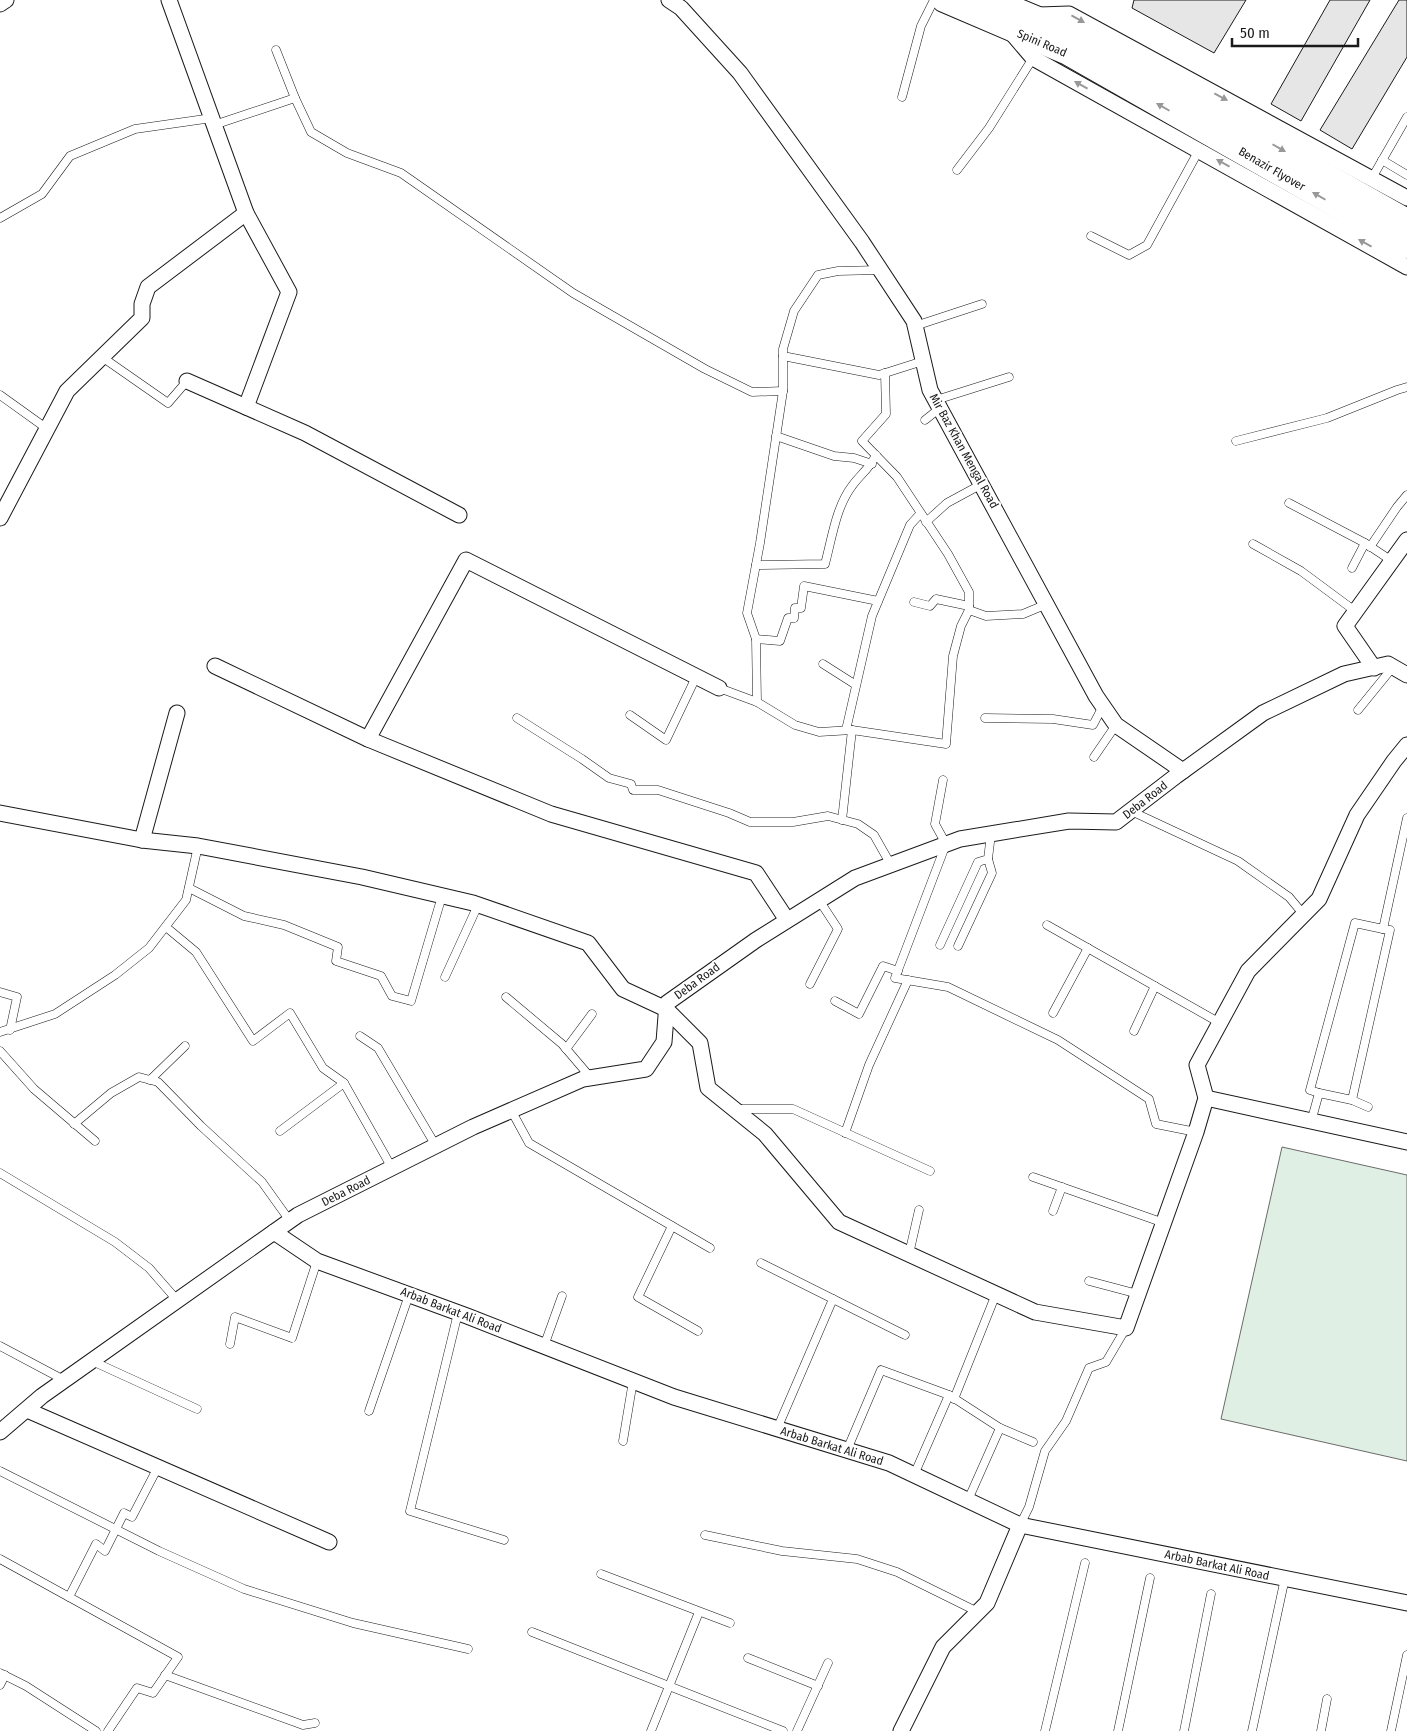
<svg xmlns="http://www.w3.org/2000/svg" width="1407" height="1731" font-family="'Fira Sans Condensed',sans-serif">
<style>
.green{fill:#e0efe3;stroke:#6a6a6a}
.building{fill:#e6e6e6;stroke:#1a1a1a}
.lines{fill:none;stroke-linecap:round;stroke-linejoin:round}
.lane-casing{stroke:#1a1a1a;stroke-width:9}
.street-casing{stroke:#1a1a1a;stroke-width:17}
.primary-casing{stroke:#1a1a1a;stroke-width:26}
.lane{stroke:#fff;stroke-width:8}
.street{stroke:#fff;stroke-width:15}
.primary{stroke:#fff;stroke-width:24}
.oneway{fill:#989898}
.labels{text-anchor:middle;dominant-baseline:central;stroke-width:4;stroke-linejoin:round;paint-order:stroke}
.street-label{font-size:12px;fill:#1a1a1a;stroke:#fff}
</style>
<rect width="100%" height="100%" fill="#fff"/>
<!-- green -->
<polygon class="green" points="1282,1147 1407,1175 1407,1461 1221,1419"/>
<!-- building -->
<g class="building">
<polygon points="1134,0 1246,0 1214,53 1132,8"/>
<polygon points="1330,0 1370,0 1301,121 1271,104"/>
<polygon points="1399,0 1407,0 1407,57 1352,149 1320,130"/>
</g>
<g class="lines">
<defs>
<g id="lane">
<polyline points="276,50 295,98 311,132 347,153 401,173 573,293 705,369 752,392 783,391"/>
<polyline points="902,97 921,26 934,0"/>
<polyline points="214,125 295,98"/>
<polyline points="1382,160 1407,175"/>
<polyline points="957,170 989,128 1033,58"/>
<polyline points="1372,178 1407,117"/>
<polyline points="0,218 42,194 70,156 135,129 212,118"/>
<polyline points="1091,236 1129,255 1147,245 1199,150"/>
<polyline points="915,326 982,304"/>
<polyline points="783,356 879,375 923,361"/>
<polyline points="102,357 168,403 187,381"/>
<polyline points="0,395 46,428"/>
<polyline points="936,400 1009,377"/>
<polyline points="925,420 940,408"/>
<polyline points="776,436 834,456 854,458 872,464"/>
<polyline points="1236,441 1327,418 1397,390 1407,387"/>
<polyline points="1289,503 1365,543 1392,561"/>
<polyline points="926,522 947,503 982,484"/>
<polyline points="1253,544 1301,571 1355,611"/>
<polyline points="1370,547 1397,507 1407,495"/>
<path d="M756,565l69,-1c7,-26 11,-57 27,-78 8,-11 18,-18 24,-31"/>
<polyline points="1352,568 1365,543"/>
<polyline points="914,602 930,606 936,599 969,606"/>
<polyline points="969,610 986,616 1023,614 1047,604"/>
<polyline points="756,639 780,641 788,618 794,618 795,608 801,608 804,586 878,601"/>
<polyline points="823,664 856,685"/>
<polyline points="719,688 757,702 795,725 819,732 852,730 946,744 953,656 961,626 969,610 969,592 948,554 897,477 862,441 886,414 885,373"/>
<polyline points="757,702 756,639 747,613 760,543 783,391 783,349 794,311 818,275 838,271 880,270"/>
<polyline points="1358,710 1393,667"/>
<polyline points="630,715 666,740 696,677"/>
<polyline points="517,718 582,759 609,778 631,784 633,790 658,790 729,813 750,822 793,822 828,816 858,824 874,835 891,865"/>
<polyline points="985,718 1053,719 1093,725 1103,706"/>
<polyline points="846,730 872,616 910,525 920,514"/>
<polyline points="1094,757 1116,725"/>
<polyline points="943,780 935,824 946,844 895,978 948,987 1058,1040 1149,1099 1156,1124 1196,1132"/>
<polyline points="1131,811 1238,861 1289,897 1304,915"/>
<polyline points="842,820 852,730"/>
<polyline points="189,888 244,916 284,925 338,947 336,961 381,976 392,996 411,1001 442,896"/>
<polyline points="1047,925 1220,1023"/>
<polyline points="166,927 196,952 253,1041 290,1013 323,1068 344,1083 392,1168"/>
<polyline points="940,945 978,862 988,859 991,834"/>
<polyline points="958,946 992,873 988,859"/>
<polyline points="445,977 478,905"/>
<polyline points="810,984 838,929 819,900"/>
<polyline points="0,992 17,997 10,1030"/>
<polyline points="506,997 562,1044 591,1078"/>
<polyline points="835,1001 859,1014 883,966 898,971"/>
<polyline points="1053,1013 1088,948"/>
<polyline points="1134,1031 1155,986"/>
<polyline points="0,1032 55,1014 115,975 149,948 186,900 198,846"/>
<polyline points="360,1036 378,1048 436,1146"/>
<polyline points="566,1049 592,1014"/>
<polyline points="0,1051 34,1089 95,1141"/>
<polyline points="150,1080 185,1046"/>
<polyline points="1319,1093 1352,1100 1390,930 1383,929"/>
<polyline points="1352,1100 1368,1107"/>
<polyline points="738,1109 793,1109 930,1171"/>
<polyline points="511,1110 529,1143 710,1248"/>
<polyline points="1311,1122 1319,1093 1310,1090 1355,923 1383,929 1407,818"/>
<polyline points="74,1124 111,1093 139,1077 158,1082 201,1126 262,1182 290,1221"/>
<polyline points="280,1131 344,1083"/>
<polyline points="845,1133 869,1065 908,980"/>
<polyline points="0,1173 115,1242 149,1268 177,1300"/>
<polyline points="1033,1177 1164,1223"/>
<polyline points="1053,1211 1062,1187"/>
<polyline points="672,1226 638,1297 698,1331"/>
<polyline points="909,1254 919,1210"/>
<polyline points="761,1263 905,1335"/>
<polyline points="1089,1281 1138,1294"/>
<polyline points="458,1313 410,1511 504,1540"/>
<polyline points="230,1344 235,1317 292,1338 317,1261"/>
<polyline points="0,1346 64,1380"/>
<polyline points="544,1346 562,1296"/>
<polyline points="92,1361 197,1409"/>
<polyline points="954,1399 996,1294"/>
<polyline points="369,1411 409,1295"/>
<polyline points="777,1429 833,1299"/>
<polyline points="623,1441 633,1381"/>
<polyline points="847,1450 881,1370 949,1395 1000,1428 1033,1442"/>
<polyline points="0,1471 159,1551 244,1589 353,1623 468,1649"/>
<polyline points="914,1475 949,1395"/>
<polyline points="968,1500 1000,1428"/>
<polyline points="1020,1525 1029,1507 1045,1451 1066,1421 1089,1368 1106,1362 1126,1328"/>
<polyline points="705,1535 782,1551 857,1559 897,1572 978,1612"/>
<polyline points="0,1559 178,1657 153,1693 137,1688 108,1731"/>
<polyline points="601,1574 730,1623"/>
<polyline points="69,1597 96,1544 105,1551 124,1513 132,1517 158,1467"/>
<polyline points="532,1632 783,1731"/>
<polyline points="748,1658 818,1686"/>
<polyline points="0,1673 26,1686 96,1731"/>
<polyline points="165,1675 303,1725 315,1723"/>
<polyline points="0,1685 5,1675"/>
<polyline points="651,1731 699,1612"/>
<polyline points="797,1731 828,1663"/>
<polyline points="1045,1731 1085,1563"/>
<polyline points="1118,1731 1150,1578"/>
<polyline points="1184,1731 1211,1594"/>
<polyline points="1252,1731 1285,1578"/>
<polyline points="1321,1731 1327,1699"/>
<polyline points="1391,1731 1407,1655"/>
</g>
<g id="street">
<polyline points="169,0 246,213 289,292 246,407"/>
<polyline points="669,0 681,8 740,73 862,242 914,321 930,390 1096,696 1116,725 1183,771"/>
<polyline points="0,4 6,0"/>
<polyline points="1039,15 1069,14 1407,198"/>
<polyline points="1010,31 1033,58 1407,267"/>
<polyline points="187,381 305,433 459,515"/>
<polyline points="0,518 67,391 142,318 142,304 148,287 246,213"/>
<polyline points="215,666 368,739 551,814 756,873 787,920"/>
<polyline points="1374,668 1345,626 1407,540"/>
<polyline points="368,739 466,560 719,688"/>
<polyline points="0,813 142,840 198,846 362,877 473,903 588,943 623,989 666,1009 700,1043 708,1088 765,1134 839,1222 1035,1312 1126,1328 1196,1132 1206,1098 1197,1065 1248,971 1319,899 1357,815 1394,761 1407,745"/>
<polyline points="142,840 177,713"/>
<polyline points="1206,1098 1407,1142"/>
<polyline points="274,1232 317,1261 467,1316 674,1397 889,1463 1020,1525 1407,1603"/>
<polyline points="27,1410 329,1542"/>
<polyline points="0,1432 42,1396 298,1215 473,1127 583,1079 646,1069 664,1042 667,1003 756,940 855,878 960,839 1069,821 1116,822 1176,776 1263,713 1344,674 1388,664 1407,675"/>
<polyline points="901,1731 943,1647 987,1603 1020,1525"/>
</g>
<g id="primary">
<polyline points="944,0 1068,53 1407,246"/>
<polyline points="981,0 993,5 1014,9 1079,36 1407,221"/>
</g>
</defs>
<!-- lane casing -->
<use href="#lane" class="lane-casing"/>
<!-- street casing -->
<use href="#street" class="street-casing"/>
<!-- primary casing -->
<use href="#primary" class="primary-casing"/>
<!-- lane -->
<use href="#lane" class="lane"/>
<!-- street -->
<use href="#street" class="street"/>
<!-- primary -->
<use href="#primary" class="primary"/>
</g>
<!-- one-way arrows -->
<defs><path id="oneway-solid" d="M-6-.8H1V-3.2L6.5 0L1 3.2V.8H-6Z" transform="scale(1.25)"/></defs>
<g class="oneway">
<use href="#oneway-solid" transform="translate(1078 19) rotate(29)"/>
<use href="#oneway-solid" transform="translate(1081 85) rotate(-151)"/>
<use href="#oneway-solid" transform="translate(1221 97) rotate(28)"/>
<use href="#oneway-solid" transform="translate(1163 107) rotate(-150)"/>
<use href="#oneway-solid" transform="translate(1279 148) rotate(30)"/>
<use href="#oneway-solid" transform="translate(1223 163) rotate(-151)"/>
<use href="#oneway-solid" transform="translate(1319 196) rotate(-150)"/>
<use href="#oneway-solid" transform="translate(1365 243) rotate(-151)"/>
</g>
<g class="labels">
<!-- street labels -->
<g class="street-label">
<text transform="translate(1042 43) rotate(23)">Spini Road</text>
<text transform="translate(1272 169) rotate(30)">Benazir Flyover</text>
<text transform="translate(964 451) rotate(61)">Mir Baz Khan Mengal Road</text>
<text transform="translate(1145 800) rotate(-38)">Deba Road</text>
<text transform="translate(697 981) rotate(-36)">Deba Road</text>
<text transform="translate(346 1191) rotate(-27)">Deba Road</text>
<text transform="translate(451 1310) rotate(21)">Arbab Barkat Ali Road</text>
<text transform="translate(832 1446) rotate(17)">Arbab Barkat Ali Road</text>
<text transform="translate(1217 1565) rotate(12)">Arbab Barkat Ali Road</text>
</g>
</g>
<!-- scale -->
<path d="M1232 38v8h126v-8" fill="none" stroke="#1a1a1a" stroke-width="2.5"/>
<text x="1240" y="38" font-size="15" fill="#1a1a1a" stroke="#ffffff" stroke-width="4" paint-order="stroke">50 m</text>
</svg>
